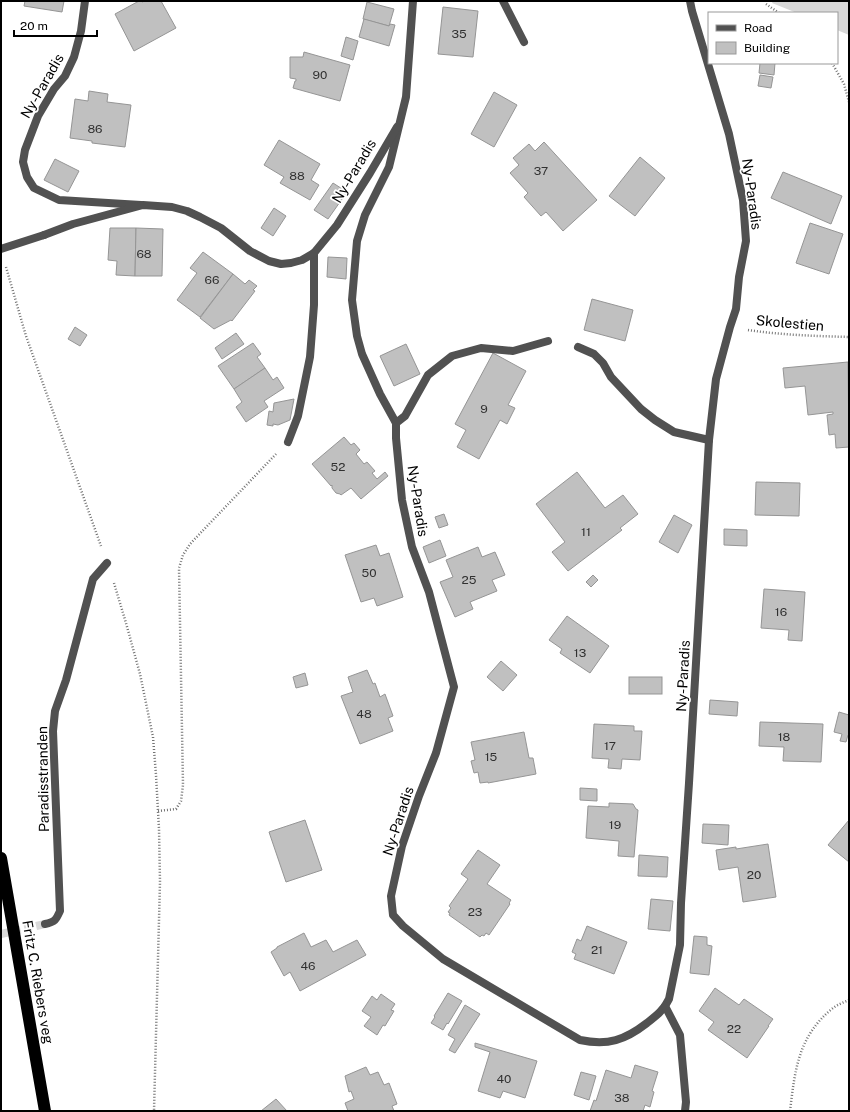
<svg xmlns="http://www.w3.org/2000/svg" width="850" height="1112" font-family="'Public Sans',sans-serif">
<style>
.green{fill:#d8d8d8}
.building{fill:#c0c0c0;stroke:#959595}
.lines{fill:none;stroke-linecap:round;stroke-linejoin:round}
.street-tunnel{stroke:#d9d9d9;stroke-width:8;stroke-dasharray:8 4;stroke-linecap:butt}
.path{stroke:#737373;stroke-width:2.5;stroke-dasharray:1 2;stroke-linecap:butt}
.lane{stroke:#515151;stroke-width:8}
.street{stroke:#515151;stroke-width:8}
.highway{stroke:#000;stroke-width:12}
.labels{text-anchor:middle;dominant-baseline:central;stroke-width:3.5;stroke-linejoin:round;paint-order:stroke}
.number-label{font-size:12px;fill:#303030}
.street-label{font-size:14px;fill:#000;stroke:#fff}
</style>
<rect width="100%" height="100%" fill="#fff"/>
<!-- green -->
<polygon class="green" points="773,1 849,1 849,35 837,30 837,13 797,13 772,3"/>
<!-- building -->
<g class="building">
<polygon points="25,1 64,1 62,12 24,6"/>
<polygon points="139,1 141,1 142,2 145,1 161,1 176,28 134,51 115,14"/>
<polygon points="367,2 394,9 389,26 363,19"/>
<polygon points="443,7 478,11 473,57 438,54"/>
<polygon points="364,19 389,26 390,24 395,25 389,46 359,37"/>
<polygon points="346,37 358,41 353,60 341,56"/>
<polygon points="304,52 350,65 340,101 293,88 295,81 296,81 296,79 290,78 290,57 303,57"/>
<polygon points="760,63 775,63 774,75 759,73"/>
<polygon points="760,75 773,77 771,88 758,86"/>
<polygon points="89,91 108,94 107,102 131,105 125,147 92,143 92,141 70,138 75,99 88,101"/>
<polygon points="494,92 517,105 494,147 471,134"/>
<polygon points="279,140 320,164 311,180 319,185 310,200 280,183 284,177 264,165"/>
<polygon points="544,142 597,200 563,231 546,212 541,216 524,197 528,193 510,173 519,165 513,158 529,144 535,151"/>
<polygon points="640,157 665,178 635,216 609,196"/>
<polygon points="55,159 79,171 68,192 44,180"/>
<polygon points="783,172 842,196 831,224 771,198"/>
<polygon points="333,183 347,192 328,219 314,210"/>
<polygon points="274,208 286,216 273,236 261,228"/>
<polygon points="810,223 843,234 829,274 796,263"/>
<polygon points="110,228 136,228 135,276 116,275 117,261 108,260"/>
<polygon points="136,228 163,229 162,276 135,276"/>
<polygon points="203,252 233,274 200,317 177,300 197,273 190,268"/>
<polygon points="328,257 347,258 346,279 327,277"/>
<polygon points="233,274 245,284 249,280 257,286 253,290 255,291 232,321 231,320 214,329 200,318"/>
<polygon points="592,299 633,310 625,341 584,330"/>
<polygon points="75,327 87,335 80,346 68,339"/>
<polygon points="236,333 244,344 222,359 215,348"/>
<polygon points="253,343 261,354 257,357 265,368 234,389 218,366"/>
<polygon points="406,344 420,374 394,386 380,356"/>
<polygon points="493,353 526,371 508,405 515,408 507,424 500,420 479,459 457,447 466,430 455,424"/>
<polygon points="848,362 849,447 836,448 835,434 829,435 827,415 833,414 833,412 808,415 805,386 785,388 783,368"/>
<polygon points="265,368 273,380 277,377 284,388 264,401 268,407 246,422 236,407 242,402 234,389"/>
<polygon points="294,399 290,420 278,425 273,424 273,426 267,425 269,411 273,412 274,403"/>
<polygon points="344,437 351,445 354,443 360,450 356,454 364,464 367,462 375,471 372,473 377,479 385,472 388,476 361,499 351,488 341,495 340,494 336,493 332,488 332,485 331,486 312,464"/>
<polygon points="577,472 605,508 623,495 638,514 620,528 622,530 568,571 552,552 565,542 536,504"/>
<polygon points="756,482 800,483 799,516 755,515"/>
<polygon points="444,514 448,525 439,528 435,517"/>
<polygon points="674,515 692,525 678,553 659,542"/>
<polygon points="724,529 747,530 747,546 724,545"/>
<polygon points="440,540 446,556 429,563 423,547"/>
<polygon points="376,545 380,556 389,553 403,597 377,606 374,598 361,602 345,555"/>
<polygon points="478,547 482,557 495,552 505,575 492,580 497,591 470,602 473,609 455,617 440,582 453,577 446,560"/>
<polygon points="593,575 598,580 591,587 586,582"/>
<polygon points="764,589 805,592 802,641 788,640 789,630 761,628"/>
<polygon points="567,616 609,646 590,673 560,653 562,649 549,640"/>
<polygon points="501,661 517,675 503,691 487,677"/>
<polygon points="367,670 373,684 375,683 380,697 385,694 393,716 388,718 393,731 360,744 341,696 353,692 348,677"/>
<polygon points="305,673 308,685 296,688 293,677"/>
<rect x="629" y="677" width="33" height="17"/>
<polygon points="710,700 738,702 737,716 709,714"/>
<polygon points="839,712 849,715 849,735 848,735 846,742 840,741 842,734 834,732"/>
<polygon points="760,722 823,724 821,762 783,761 784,747 759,746"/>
<polygon points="594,724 634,726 634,731 642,731 640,760 622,759 621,769 608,768 609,759 592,758"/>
<polygon points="524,732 529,758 533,758 536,774 488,783 488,782 480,783 478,772 474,773 471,761 475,760 471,742"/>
<polygon points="580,788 597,789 597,801 580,800"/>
<polygon points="609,803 633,804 636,809 638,810 634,857 618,856 619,841 586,838 588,806 609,807"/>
<polygon points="305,820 322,870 286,882 269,832"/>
<polygon points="849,820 849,862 828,845"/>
<polygon points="703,824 729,825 728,845 702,843"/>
<polygon points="768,844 776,897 743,902 738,867 719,870 716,850 736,847 736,849"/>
<polygon points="478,850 500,865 487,884 511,900 509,903 510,904 489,935 486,933 484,936 482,935 480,937 449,915 450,913 448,912 451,908 449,906 468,879 461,874"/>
<polygon points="639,855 668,857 667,877 638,876"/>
<polygon points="651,899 673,901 670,931 648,929"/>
<polygon points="587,926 627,942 614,974 574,959 576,954 572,952 577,939 581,941"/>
<polygon points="304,933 311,947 326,940 333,952 357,940 366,955 300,991 290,972 284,976 271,952 277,948 277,947"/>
<polygon points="694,936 707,937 707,945 712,946 709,975 690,973"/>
<polygon points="715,988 739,1005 744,999 773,1019 768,1026 769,1026 747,1058 708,1030 714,1022 699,1011"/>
<polygon points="448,993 462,1001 448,1024 447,1023 443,1030 431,1023 435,1017 434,1016"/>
<polygon points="381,994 395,1004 391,1010 394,1011 385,1026 383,1025 377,1035 364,1026 371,1017 362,1011 372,996 377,1000"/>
<polygon points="465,1005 480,1014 455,1053 449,1050 455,1039 448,1035"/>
<polygon points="475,1043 537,1061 525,1098 503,1091 500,1098 478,1091 490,1052 475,1047"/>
<polygon points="635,1065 658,1072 652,1091 654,1092 650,1107 645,1105 643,1111 590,1111 594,1100 596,1101 606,1070 631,1078"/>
<polygon points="366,1067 370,1075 378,1072 384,1085 389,1083 397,1104 392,1106 394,1111 348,1111 345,1103 354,1099 351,1091 349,1092 345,1076"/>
<polygon points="581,1072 596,1076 589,1100 574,1095"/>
<polygon points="276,1099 287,1111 261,1111"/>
</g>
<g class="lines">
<!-- street-tunnel -->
<polyline class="street-tunnel" points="1,934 45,924"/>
<!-- path -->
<g class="path">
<polyline points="766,4 779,13"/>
<polyline points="832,63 844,84 849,102"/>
<polyline points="6,267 26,336 101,546"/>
<path d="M748,330c33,5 67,6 101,7"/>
<polyline points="114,583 126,623 140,674 153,737 156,775 159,829 160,882 154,1111"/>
<polyline points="158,811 176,809 181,801 183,785 179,568 183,555 190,544 276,454"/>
<path d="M790,1111c5,-41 8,-75 43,-103 4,-3 11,-6 16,-8"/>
</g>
<!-- lane -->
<g class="lane">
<polyline points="85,1 81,31 74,57 65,76 54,89 38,116 25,150 23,162 27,177 34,188 59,200 141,205"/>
<polyline points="1,249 44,235"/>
<polyline points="578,347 594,354 603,363 611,377 641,409 655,420 674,432 709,440"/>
<polyline points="396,423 405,416 428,375 452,356 481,348 513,351 548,341"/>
<polyline points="288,442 298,416 310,357 314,305 314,253"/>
</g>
<!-- street -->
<g class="street">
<path d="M413,1l-7,96 -17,70 -24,48 -8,26 -5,59 5,36 5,18 18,40 16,29v15l6,62 10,47 17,45 25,95 -18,66 -17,43 -17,50 -11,50 2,19 10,11 40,33 137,81c28,6 45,0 67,-17 9,-7 17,-13 22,-24l11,-54 1,-42 8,-120 20,-343 7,-61 14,-52 6,-18 3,-32 7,-36 -3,-41 -14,-66 -37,-123 -2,-10"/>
<polyline points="503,1 524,42"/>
<polyline points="44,235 73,224 143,205 172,207 187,211 200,217 221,228 250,251 269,261 281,264 291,263 302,260 314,253 337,225 370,173 397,127"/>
<path d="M45,924c10,-2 11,-4 15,-13l-7,-180 2,-20 11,-31 27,-101 14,-16"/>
<polyline points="665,1006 680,1035 686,1102 685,1111"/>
</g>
<!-- highway -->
<polyline class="highway" points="1,858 45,1111"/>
</g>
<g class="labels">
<!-- number labels -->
<g class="number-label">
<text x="459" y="34">35</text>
<text x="320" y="75">90</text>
<text x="95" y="129">86</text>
<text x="541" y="171">37</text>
<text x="297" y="176">88</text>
<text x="144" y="254">68</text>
<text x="212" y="280">66</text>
<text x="484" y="409">9</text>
<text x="338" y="467">52</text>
<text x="586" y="532">11</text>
<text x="369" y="573">50</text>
<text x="469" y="580">25</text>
<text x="781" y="612">16</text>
<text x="580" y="653">13</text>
<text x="364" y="714">48</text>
<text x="784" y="737">18</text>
<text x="610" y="746">17</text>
<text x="491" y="757">15</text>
<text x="615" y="825">19</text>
<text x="754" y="875">20</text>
<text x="475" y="912">23</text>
<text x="597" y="950">21</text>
<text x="308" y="966">46</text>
<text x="734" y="1029">22</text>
<text x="504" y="1079">40</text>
<text x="622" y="1098">38</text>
</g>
<!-- street labels -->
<g class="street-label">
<text transform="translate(42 86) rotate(-60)">Ny-Paradis</text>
<text transform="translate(354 171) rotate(-59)">Ny-Paradis</text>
<text transform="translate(752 194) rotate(82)">Ny-Paradis</text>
<text transform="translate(790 323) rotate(5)">Skolestien</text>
<text transform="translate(418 501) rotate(81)">Ny-Paradis</text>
<text transform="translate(683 676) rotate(-87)">Ny-Paradis</text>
<text transform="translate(43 779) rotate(-91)">Paradisstranden</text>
<text transform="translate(398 821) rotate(-72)">Ny-Paradis</text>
<text transform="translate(38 982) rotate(80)">Fritz C. Riebers veg</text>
</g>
</g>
<!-- border -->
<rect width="850" height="1112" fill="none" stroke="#000000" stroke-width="4"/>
<!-- legend -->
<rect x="708" y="12" width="130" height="52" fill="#ffffff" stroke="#999999"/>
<rect x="716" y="25" width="20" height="6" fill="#515151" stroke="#999999"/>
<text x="744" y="32" font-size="12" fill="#000000">Road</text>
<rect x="716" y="42" width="20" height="12" fill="#c0c0c0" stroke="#999999"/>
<text x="744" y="52" font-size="12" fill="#000000">Building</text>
<!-- scale -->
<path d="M14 30v6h83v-6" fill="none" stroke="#000000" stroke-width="2"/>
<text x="20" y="30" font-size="12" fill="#000000" stroke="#ffffff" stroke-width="3" paint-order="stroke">20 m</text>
</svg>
